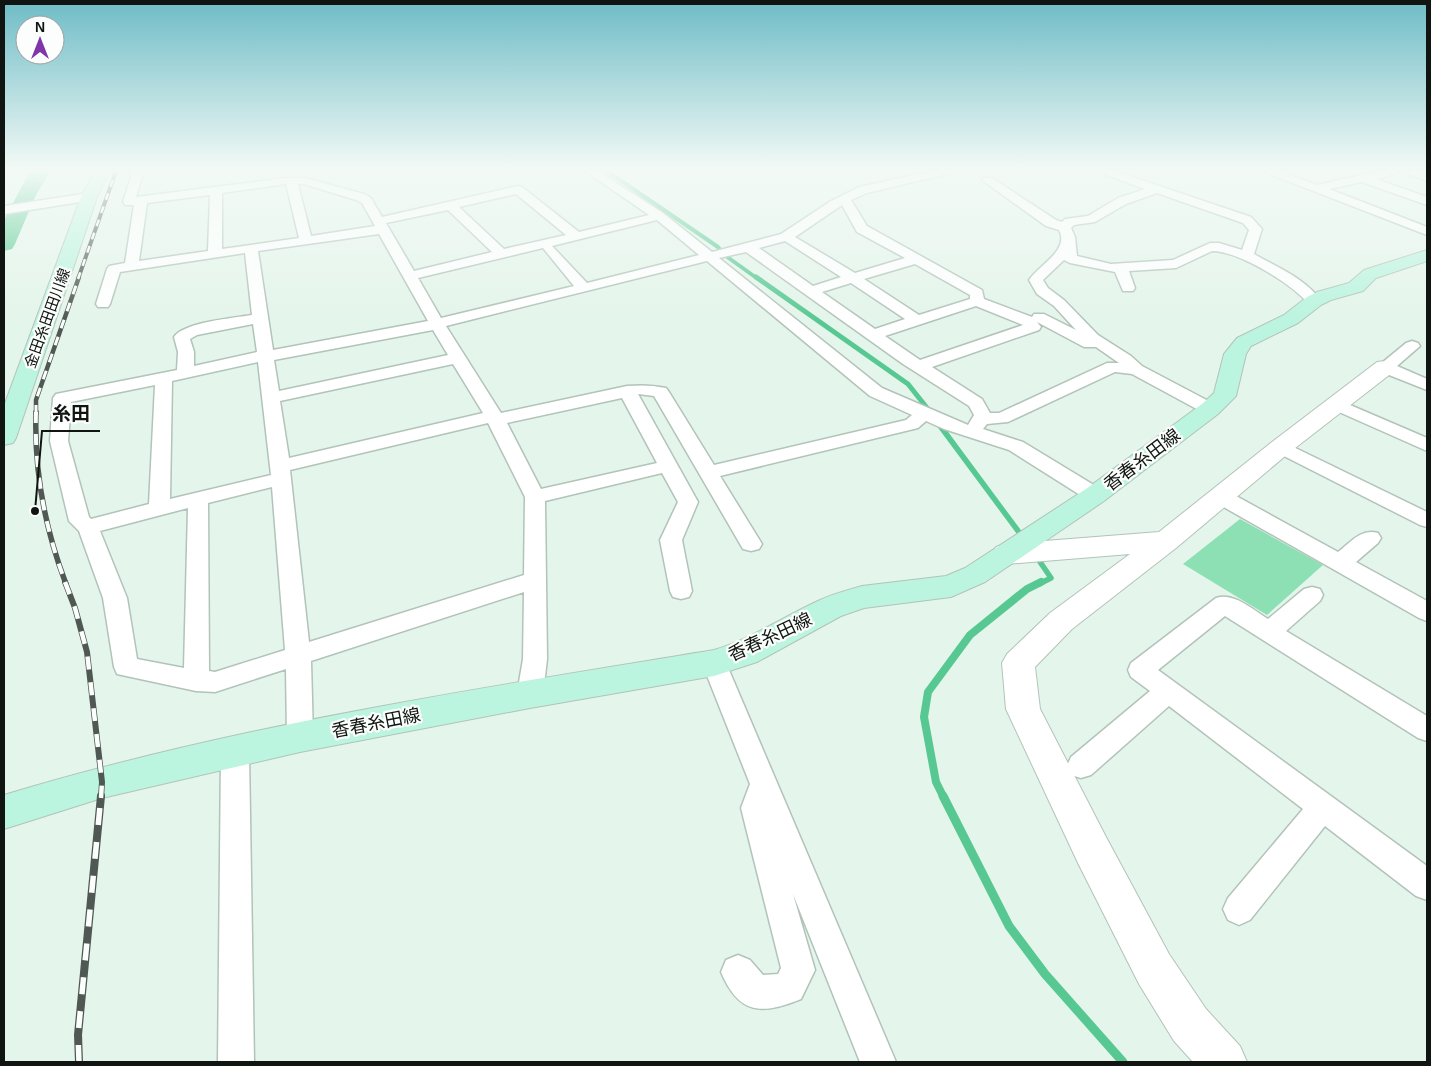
<svg xmlns="http://www.w3.org/2000/svg" width="1431" height="1066" font-family="Arial,'Noto Sans JP',sans-serif">
<style>
.green{fill:#8de0b4}
.lines{fill:none;stroke-linecap:round;stroke-linejoin:round}
.stream-far4{stroke:#58c892;stroke-width:4}
.stream-far3{stroke:#58c892;stroke-width:5}
.stream-far2{stroke:#58c892;stroke-width:5.5}
.stream-far1{stroke:#58c892;stroke-width:8}
.stream{stroke:#58c892;stroke-width:9}
.river{fill:#58c892;fill-rule:evenodd}
.minor-casing{stroke:#b2c3b9;stroke-width:3}
.tertiary-casing{stroke:#b2c3b9;stroke-width:2}
.secondary-casing{stroke:#b2c3b9;stroke-width:2}
.minor{fill:#fff;fill-rule:evenodd}
.tertiary{fill:#fff;fill-rule:evenodd}
.secondary{fill:#bbf4df;fill-rule:evenodd}
.rail-far4-casing{stroke:#505853;stroke-width:4}
.rail-far3-casing{stroke:#505853;stroke-width:4.5}
.rail-far2-casing{stroke:#505853;stroke-width:5.5}
.rail-far1-casing{stroke:#505853;stroke-width:6}
.rail-casing{stroke:#505853;stroke-width:8}
.rail-far4{stroke:#fbfefc;stroke-width:2.5;stroke-dasharray:7;stroke-linecap:butt}
.rail-far3{stroke:#fbfefc;stroke-width:3;stroke-dasharray:9;stroke-linecap:butt}
.rail-far2{stroke:#fbfefc;stroke-width:4;stroke-dasharray:11;stroke-linecap:butt}
.rail-far1{stroke:#fbfefc;stroke-width:4.5;stroke-dasharray:13;stroke-linecap:butt}
.rail{stroke:#fbfefc;stroke-width:5.5;stroke-dasharray:17;stroke-linecap:butt}
.labels{text-anchor:middle;dominant-baseline:central;stroke-width:4.5;stroke-linejoin:round;paint-order:stroke}
.far-street-label{font-size:15px;fill:#101512;stroke:#fbfefc}
.street-label{font-size:18px;fill:#101512;stroke:#fbfefc}
.leader{fill:none;stroke:#101512;stroke-width:2}
.callout-dot{fill:#101512;stroke:#fbfefc;stroke-width:2}
.callout-label{font-size:19px;text-anchor:middle;font-weight:bold;fill:#101512;stroke:#fbfefc;stroke-width:4.5;stroke-linejoin:round;paint-order:stroke}
</style>
<rect width="100%" height="100%" fill="#e4f5eb"/>
<!-- green -->
<polygon class="green" points="1240,519 1323,565 1267,615 1183,564"/>
<g class="lines">
<!-- stream-far4 -->
<polyline class="stream-far4" points="607,171 718,247 726,256 758,279"/>
<!-- stream-far3 -->
<polyline class="stream-far3" points="756,277 908,384 931,413"/>
<!-- stream-far2 -->
<g class="stream-far2">
<polyline points="938,423 1024,539"/>
<polyline points="1036,556 1051,578 1039,584"/>
</g>
<!-- stream-far1 -->
<polyline class="stream-far1" points="944,798 936,782 924,717 928,692 970,635 1027,589 1041,582"/>
<!-- stream -->
<polyline class="stream" points="943,796 1009,926 1045,974 1123,1062"/>
<!-- river -->
<polygon class="river" points="30,171 50,171 35,197 15,244 12,249 4,251 4,220"/>
<defs>
<g id="minor">
<path d="M133,171h11l-8,26 150,-19h19l59,16 7,4 11,19 136,-31 4,1 57,45 70,-17 -64,-44h13l65,42 49,39 69,-18 50,-33 28,-14 75,-16h18l-1,2 -84,20 -16,7 16,26 115,64 2,9 48,18 2,-3h10l32,16 -22,-24 -17,-12 -8,-14c10,-15 41,-30 30,-50l-13,-4 -64,-46 2,-2h8l64,42 6,2 3,-3 23,-3 30,-18 27,-9 -44,-16 -2,-2h16l136,46 11,12 -8,25c24,14 51,24 67,47l-2,3h-10c-17,-20 -70,-53 -97,-53l-36,17 -47,3 6,17 -2,3h-10l-8,-19 -45,-9 -6,-3 -21,20 5,8 16,12 34,35 33,21 11,10 74,39 3,4 -3,4 -6,1 -6,-1 -72,-39 -17,-2 -107,50 -21,2 -4,5 40,13 79,48 3,5 -3,5 -7,2 -7,-2 -79,-50 -65,-21 -18,-8 -8,7 -198,48 42,68 -3,5 -8,2 -8,-2 -89,-153 -16,-2 60,108 -16,38 10,51 -3,6 -8,2 -8,-2 -3,-6 -10,-51 18,-38 -16,-29 -117,28 2,158 -4,35 -4,7 -9,4 -9,-4 -4,-7 6,-35 1,-67 -213,69 2,76 -4,8 -9,4 -9,-4 -4,-8 -1,-68 -71,23 -19,-1 -79,-17 -3,-7 -11,-69 -24,-67 -10,-10 -19,-80 3,-43 3,-4 121,-24 1,-18 -4,-15c10,-15 60,-19 78,-22l-7,-62 -125,19 -10,32 -2,3h-10l-2,-3 11,-35 2,-3 16,-3 9,-58h-9l-2,-3zM286,184l13,54 -77,11v-56zM298,184h6l52,16 6,3 13,23 -64,10zM1157,193l86,30 6,7 -7,20 -23,-7h-9l-37,17 -62,4 -34,-8 -2,-19 -4,-9 3,-3 21,-3 31,-18zM516,194l50,41 -62,14 -45,-42zM210,195l-2,56 -69,10 8,-58zM842,205l15,27 48,26 -50,15 -60,-36zM448,210l44,42 -78,19 -28,-48zM657,220l42,35 -112,28 -35,-37zM379,234l49,87 -155,29 -15,-99zM785,241l56,36 -28,9 -54,-38zM543,248l31,38 -133,32 -23,-40zM746,252l157,112 66,42 5,9 -6,10 -86,-37 -163,-130zM707,261l163,135 42,19 -6,5 -192,45 -45,-73 -3,-4c-14,-3 -25,-3 -39,-2l-126,27 -55,-87zM915,264l55,31v4l-51,16 -55,-36zM851,283l54,36 -30,10 -53,-37zM976,306l47,19 -103,35 -35,-24zM1037,322l47,25h12l23,16h-12l-108,50h-9l-8,-14 -50,-32 107,-37 2,-3zM253,324l4,28 -63,14v-14l-4,-13 7,-4zM433,330l15,25 -169,36 -5,-31zM258,362l13,113 -101,24 2,-118zM453,364l30,49 -194,45 -9,-57zM155,385l-6,119 -58,15 -2,-2 -21,-76 3,-39zM622,398l35,65 -116,26 -34,-66zM488,423l37,74 -1,78 -215,67 -19,-172zM272,487l13,163 -70,22 -6,-1 -1,-168zM188,508l-4,160 -47,-9 -10,-61 -27,-67z"/>
<polygon points="1265,171 1280,171 1317,185 1381,171 1415,171 1427,174 1427,181 1400,171 1398,173 1376,179 1427,197 1427,205 1362,182 1329,189 1427,227 1427,235 1267,173"/>
<polygon points="89,193 93,194 95,197 93,200 4,214 4,206"/>
<polygon points="1412,341 1418,343 1420,346 1397,366 1427,379 1427,390 1379,371 1377,367 1406,343"/>
<polygon points="1336,399 1427,438 1427,451 1330,408 1327,404 1330,400"/>
<polygon points="1281,441 1427,512 1427,527 1420,525 1274,451 1272,447 1274,443"/>
<path d="M1220,489l7,2 111,61c12,-9 23,-24 40,-19l3,5 -3,5 -22,19 71,39v20l-8,-3 -206,-117 -3,-5 3,-5z"/>
<path d="M1312,587l8,2 3,6 -3,6 -34,30 141,85v25l-9,-3 -193,-122 -67,54 269,196v34l-11,-4 -91,-70 -75,94 -11,5 -11,-5 -5,-11 5,-11 75,-89 -134,-103 -78,69 -10,3 -10,-3 -4,-9 4,-9 79,-66 -19,-14 -3,-7 3,-7 85,-65c18,-6 37,12 52,21l36,-30z"/>
<path d="M714,653l9,3 3,7 170,399h-36l-67,-168 22,76 -14,29c-39,16 -62,16 -80,-27l5,-12 12,-5 12,5 13,15 15,-1 3,-6 -40,-160 9,-24 -48,-121 3,-7z"/>
<polygon points="235,741 245,745 249,753 254,1062 218,1062 221,753 225,745"/>
</g>
<polygon id="tertiary" points="1385,361 1393,362 1396,367 1393,372 1290,452 1176,548 1072,629 1035,667 1040,709 1106,837 1169,954 1206,1009 1240,1046 1247,1062 1193,1062 1174,1041 1139,984 1078,863 1006,709 1002,663 1007,654 1050,613 1130,554 1006,564 996,561 992,554 996,547 1006,544 1159,532 1272,442 1377,362"/>
<g id="secondary">
<polygon points="95,171 109,171 97,197 16,438 13,443 4,445 4,406 81,197"/>
<path d="M1427,250v11l-51,17 -13,13 -32,9 -10,5 -23,18 -47,23 -5,8 -10,42 -18,18 -114,87 -119,81 -34,15 -87,11 -23,8 -84,46 -43,14 -184,32 -230,44 -198,46 -98,31v-34c231,-70 472,-106 710,-145 37,-11 69,-33 104,-49 14,-7 30,-11 44,-15l84,-10 19,-8 121,-79 116,-85 12,-11 10,-39 13,-16 47,-23 23,-18 10,-5 32,-9 15,-13z"/>
</g>
</defs>
<!-- minor casing -->
<use href="#minor" class="minor-casing"/>
<!-- tertiary casing -->
<use href="#tertiary" class="tertiary-casing"/>
<!-- secondary casing -->
<use href="#secondary" class="secondary-casing"/>
<!-- minor -->
<use href="#minor" class="minor"/>
<!-- tertiary -->
<use href="#tertiary" class="tertiary"/>
<!-- secondary -->
<use href="#secondary" class="secondary"/>
<defs>
<polyline id="rail-far4" points="78,279 116,171"/>
<polyline id="rail-far3" points="36,414 36,400 79,277"/>
<path id="rail-far2" d="M36,412c-2,59 9,117 30,172"/>
<polyline id="rail-far1" points="65,582 75,608 87,652 102,782 101,798"/>
<polyline id="rail" points="79,1062 78,1035 101,796"/>
</defs>
<!-- rail-far4 casing -->
<use href="#rail-far4" class="rail-far4-casing"/>
<!-- rail-far3 casing -->
<use href="#rail-far3" class="rail-far3-casing"/>
<!-- rail-far2 casing -->
<use href="#rail-far2" class="rail-far2-casing"/>
<!-- rail-far1 casing -->
<use href="#rail-far1" class="rail-far1-casing"/>
<!-- rail casing -->
<use href="#rail" class="rail-casing"/>
<!-- rail-far4 -->
<use href="#rail-far4" class="rail-far4"/>
<!-- rail-far3 -->
<use href="#rail-far3" class="rail-far3"/>
<!-- rail-far2 -->
<use href="#rail-far2" class="rail-far2"/>
<!-- rail-far1 -->
<use href="#rail-far1" class="rail-far1"/>
<!-- rail -->
<use href="#rail" class="rail"/>
</g>
<!-- sky -->
<linearGradient id="sky" x2="0" y2="1"><stop stop-color="#6ebcc6"/><stop offset="0.53" stop-color="#f3faf6"/><stop offset="1" stop-color="#f3faf6" stop-opacity="0"/></linearGradient>
<rect width="1431" height="320" fill="url(#sky)"/>
<g class="labels">
<!-- far-street labels -->
<g class="far-street-label">
<text transform="translate(47 318) rotate(-70)">金田糸田田川線</text>
</g>
<!-- street labels -->
<g class="street-label">
<text transform="translate(1142 460) rotate(-37)">香春糸田線</text>
<text transform="translate(770 637) rotate(-25)">香春糸田線</text>
<text transform="translate(376 723) rotate(-11)">香春糸田線</text>
</g>
</g>
<!-- callouts -->
<path class="leader" d="M35 511L42 431H100"/>
<circle class="callout-dot" cx="35" cy="511" r="5"/>
<g class="callout-label">
<text x="71" y="420">糸田</text>
</g>
<!-- border -->
<rect width="1431" height="1066" fill="none" stroke="#101512" stroke-width="10"/>
<!-- north arrow -->
<g transform="translate(40 40)"><circle r="24" fill="#fbfefc" stroke="#9da19e"/>
<path d="M0-4L9 19L0 12L-9 19Z" fill="#7e36a8"/>
<text y="-8" font-size="14" font-weight="bold" text-anchor="middle" fill="#101512">N</text>
</g>
</svg>
